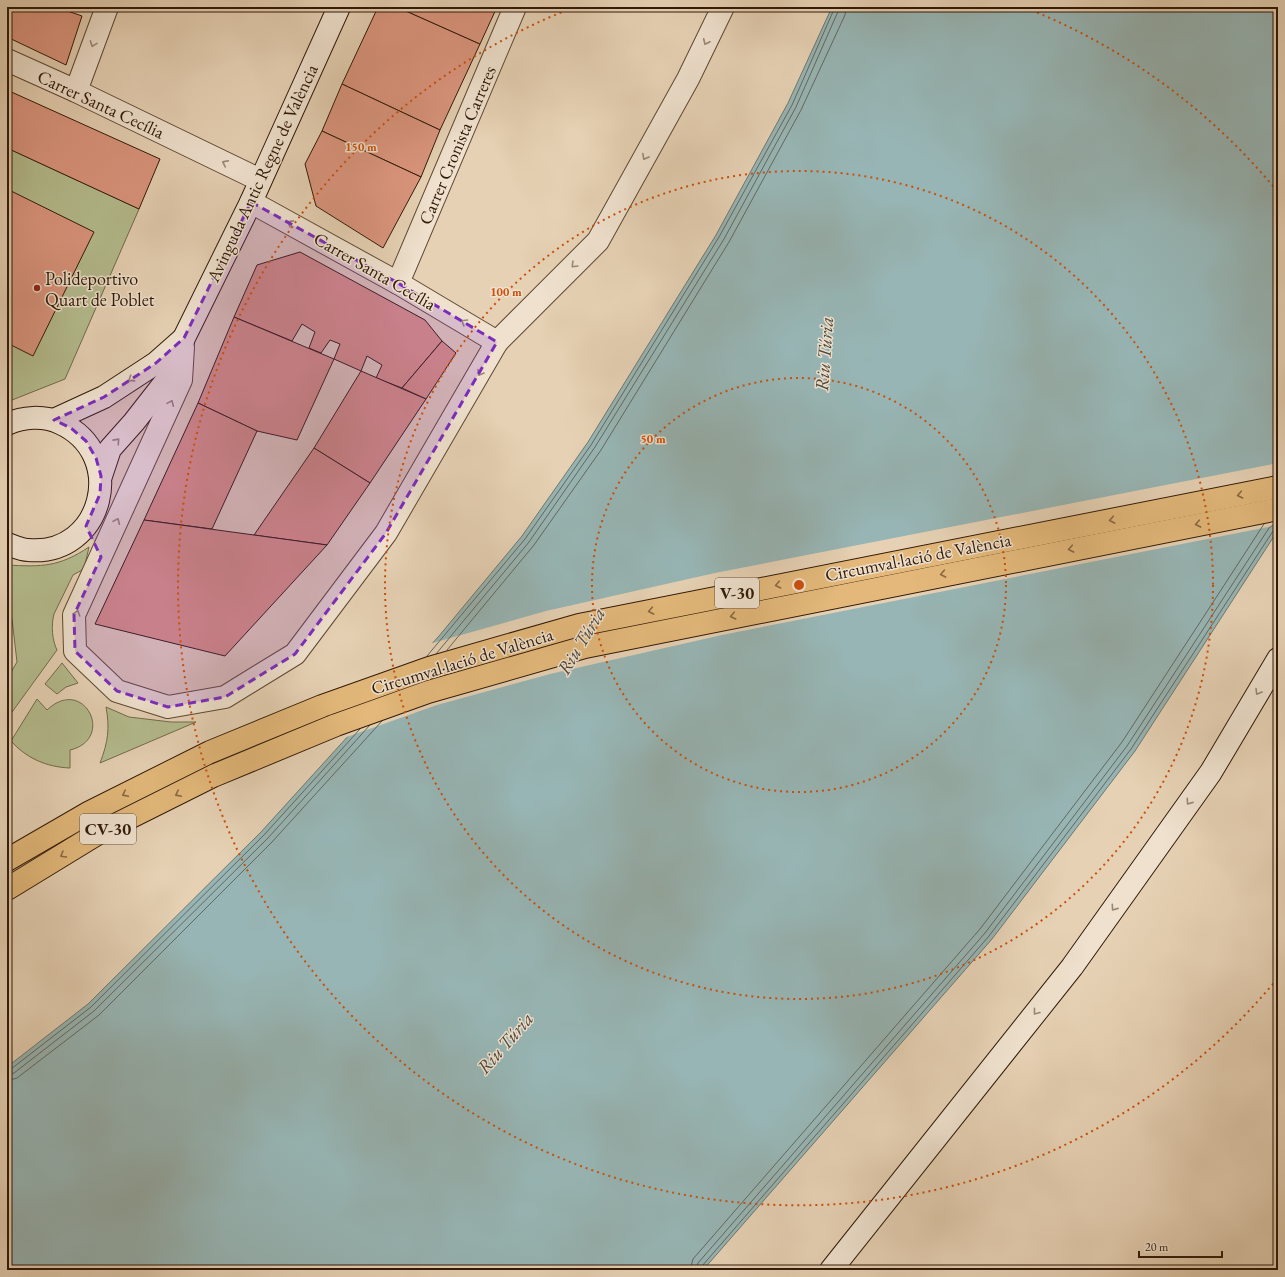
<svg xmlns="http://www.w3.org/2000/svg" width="1285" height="1277" font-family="'EB Garamond',serif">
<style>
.green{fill:#b4bc8e;stroke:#726a4b}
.water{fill:#97b5b4;stroke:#6e776f}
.pier{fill:#e6d1b4}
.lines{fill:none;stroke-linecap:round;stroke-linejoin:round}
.shore{stroke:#64675e;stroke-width:1}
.building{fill:#db957e;stroke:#301908}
.street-casing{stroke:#5e4733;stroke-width:24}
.secondary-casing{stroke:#301908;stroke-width:24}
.highway-casing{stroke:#301908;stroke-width:24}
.street{stroke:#efe1ce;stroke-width:22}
.secondary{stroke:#efe1ce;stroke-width:22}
.highway{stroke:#e3b87a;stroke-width:22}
.oneway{stroke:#998775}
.oneway2{stroke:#8a6841}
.marked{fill:#7b2cbf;fill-opacity:0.2;stroke:#7b2cbf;stroke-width:3;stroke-dasharray:8 5;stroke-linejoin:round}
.ring{fill:none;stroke:#cc4f0b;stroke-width:2;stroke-dasharray:2 4}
.poi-dot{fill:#8f2418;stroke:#efe1ce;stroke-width:1.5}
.labels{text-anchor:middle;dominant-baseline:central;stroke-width:3;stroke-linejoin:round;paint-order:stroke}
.shield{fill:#efe1ce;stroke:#695543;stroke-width:1}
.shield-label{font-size:17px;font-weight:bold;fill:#301908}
.street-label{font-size:18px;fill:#301908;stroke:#efe1ce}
.poi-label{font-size:18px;fill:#301908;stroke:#efe1ce;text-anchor:start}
.water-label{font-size:19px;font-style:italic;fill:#4f483c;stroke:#efe1ce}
.centre{fill:#cc4f0b;stroke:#efe1ce;stroke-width:2}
.ring-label{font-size:12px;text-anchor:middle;font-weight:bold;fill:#cc4f0b;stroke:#efe1ce;stroke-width:3;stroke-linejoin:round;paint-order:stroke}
</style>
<rect width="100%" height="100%" fill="#e6d1b4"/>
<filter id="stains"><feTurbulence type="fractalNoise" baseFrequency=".005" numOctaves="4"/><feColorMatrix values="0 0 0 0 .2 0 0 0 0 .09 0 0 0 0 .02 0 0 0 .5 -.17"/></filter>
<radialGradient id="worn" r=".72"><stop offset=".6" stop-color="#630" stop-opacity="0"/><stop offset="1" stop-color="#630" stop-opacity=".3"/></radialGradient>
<!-- green -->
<g class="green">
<polygon points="7,148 139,209 65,379 7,402"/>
<path d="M89,547l-5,22 -11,6 -19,39c-3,11 -2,26 3,36l-50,69v-40l10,-17 -5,-43 -5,-19v-35c35,2 52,2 82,-18z"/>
<polygon points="62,663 78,683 66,687 57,694 45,684"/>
<path d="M37,699l10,11c37,-35 69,29 23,40v18c-24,-1 -44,-10 -59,-27z"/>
<path d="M106,707l23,10 42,5h25l-96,41c8,-21 10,-34 6,-56z"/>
</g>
<!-- water -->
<polygon class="water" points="832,7 1278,7 1278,530 1135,751 992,939 703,1270 7,1270 7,1067 88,1004 261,832 439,636 522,536 588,442 716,235 788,103"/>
<!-- pier -->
<polygon class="pier" points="1278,463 1278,525 722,635 550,674 437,705 344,738 429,644 546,611 715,573"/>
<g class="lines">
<!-- shore -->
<g class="shore">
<polyline points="447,650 534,545 601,450 729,242 801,110 845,15 846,7"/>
<polyline points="436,654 529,542 595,447 724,239 796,107 840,7"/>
<polyline points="427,656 525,539 591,445 719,237 792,105 835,7"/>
<polyline points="7,1070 11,1069 91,1007 264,835 360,729"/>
<polyline points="7,1075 14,1073 94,1011 268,838 370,725"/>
<polyline points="7,1081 17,1078 99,1015 272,842 382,721"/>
<polyline points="690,1270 693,1259 980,929 1122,742 1264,524"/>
<polyline points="696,1270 698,1263 985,933 1127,746 1269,528 1273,525 1278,524"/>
<polyline points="701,1270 702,1266 989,936 1131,749 1273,531 1278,529"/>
</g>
</g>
<!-- building -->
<g class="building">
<polygon points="7,7 56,7 82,16 66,65 7,37"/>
<polygon points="378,7 397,7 480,44 440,130 342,84"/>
<polygon points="397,7 497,7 480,44"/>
<polygon points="342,84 440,130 421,177 322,131"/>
<polygon points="7,90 160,159 139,209 7,148"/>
<polygon points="322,131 421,177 383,248 316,206 305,164"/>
<polygon points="7,189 94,232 33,356 7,343"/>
<polygon points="300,252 425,320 442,341 402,388 376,378 382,365 367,356 361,371 334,359 340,344 330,340 321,353 309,348 315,332 302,324 292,341 234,317 257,265"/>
<polygon points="234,317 334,359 297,440 257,431 198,403"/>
<polygon points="442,341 456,353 426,399 402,388"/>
<polygon points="361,371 426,399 370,483 314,448"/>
<polygon points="198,403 257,431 212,529 144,520"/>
<polygon points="314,448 370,483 327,545 254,535"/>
<polygon points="144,520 254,535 327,545 225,656 95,624"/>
</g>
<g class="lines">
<defs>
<g id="street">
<polyline points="7,60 76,91 260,180"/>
<polyline points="76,91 107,7"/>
<polyline points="251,202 398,283 497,342"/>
<polyline points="398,283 515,7"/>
<polyline points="183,347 181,380 74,615 75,651 117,691 168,707 225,697 295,654 386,533 497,342 598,241 688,79 723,7"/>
</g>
<g id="secondary">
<polyline points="54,420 104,397 156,363 182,340"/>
<path d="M7,424c16,-7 36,-9 53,-1 69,31 43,134 -32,127 -7,0 -15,-4 -21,-6"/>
<polyline points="101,476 110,449 134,422 170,376 184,338 251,202 339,7"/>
<polyline points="831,1270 1072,967 1211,772 1278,659"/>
</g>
<g id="highway">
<polyline points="7,860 90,812 210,752 322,706 429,668 579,625 1278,487"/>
<polyline points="7,889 97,834 213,776 336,725 428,692 585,647 1278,509"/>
</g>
</defs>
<!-- street casing -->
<use href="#street" class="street-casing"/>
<!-- secondary casing -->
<use href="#secondary" class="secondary-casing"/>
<!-- highway casing -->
<use href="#highway" class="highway-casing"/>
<!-- street -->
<use href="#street" class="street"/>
<!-- secondary -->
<use href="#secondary" class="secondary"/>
<!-- highway -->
<use href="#highway" class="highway"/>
</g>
<!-- one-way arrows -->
<defs><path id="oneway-chevron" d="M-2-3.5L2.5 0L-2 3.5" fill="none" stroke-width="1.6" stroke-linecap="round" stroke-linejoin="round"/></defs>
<g class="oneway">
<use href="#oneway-chevron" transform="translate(706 42) rotate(115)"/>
<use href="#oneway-chevron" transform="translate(93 44) rotate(110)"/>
<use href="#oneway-chevron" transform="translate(645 157) rotate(119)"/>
<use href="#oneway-chevron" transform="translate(225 163) rotate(-154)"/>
<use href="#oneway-chevron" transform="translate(290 223) rotate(-151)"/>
<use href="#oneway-chevron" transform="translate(574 265) rotate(135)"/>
<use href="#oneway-chevron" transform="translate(464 322) rotate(-149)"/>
<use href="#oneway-chevron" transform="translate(480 373) rotate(120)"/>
<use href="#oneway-chevron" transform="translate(131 379) rotate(147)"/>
<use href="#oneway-chevron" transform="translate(171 403) rotate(-66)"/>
<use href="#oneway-chevron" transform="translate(117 441) rotate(-48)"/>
<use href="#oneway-chevron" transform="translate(117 521) rotate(-66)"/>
<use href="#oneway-chevron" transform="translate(77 613) rotate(-73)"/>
<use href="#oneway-chevron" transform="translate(1258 692) rotate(121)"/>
<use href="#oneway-chevron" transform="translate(1189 802) rotate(125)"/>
<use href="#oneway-chevron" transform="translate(1114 908) rotate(125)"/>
<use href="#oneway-chevron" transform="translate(1036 1012) rotate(128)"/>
</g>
<g class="oneway2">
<use href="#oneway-chevron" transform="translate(1240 495) rotate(169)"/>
<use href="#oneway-chevron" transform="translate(1112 520) rotate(169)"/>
<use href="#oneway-chevron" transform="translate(1198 524) rotate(169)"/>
<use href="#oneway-chevron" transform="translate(1071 549) rotate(169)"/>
<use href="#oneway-chevron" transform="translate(943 574) rotate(169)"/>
<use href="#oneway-chevron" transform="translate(778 585) rotate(168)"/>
<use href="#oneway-chevron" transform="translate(651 611) rotate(169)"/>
<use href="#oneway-chevron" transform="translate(733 616) rotate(168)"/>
<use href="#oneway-chevron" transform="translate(125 794) rotate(154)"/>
<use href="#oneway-chevron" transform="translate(178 794) rotate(153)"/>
<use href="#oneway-chevron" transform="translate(63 855) rotate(150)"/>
</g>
<!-- marked area -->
<path class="marked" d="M251,202l147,81 99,59 -111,191 -91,121 -70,43 -57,10 -51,-16 -42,-40 -1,-36 27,-58 -15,-31 14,-32 1,-18 -5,-18 -10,-17 -15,-13 -17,-8 50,-23 52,-34 28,-25z"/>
<!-- distance rings -->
<g class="ring">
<circle cx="799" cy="585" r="207"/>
<circle cx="799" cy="585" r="414"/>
<path d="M1277 979A620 620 0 1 1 572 8M1026 8A620 620 0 0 1 1277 191"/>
</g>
<!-- markers -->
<circle class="poi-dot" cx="37" cy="288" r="4"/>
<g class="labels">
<!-- shield labels -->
<g class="shield">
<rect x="715" y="578" width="44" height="30" rx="3"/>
<rect x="80" y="814" width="56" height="30" rx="3"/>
</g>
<g class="shield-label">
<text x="737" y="593">V-30</text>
<text x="108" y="829">CV-30</text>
</g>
<!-- street labels -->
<g class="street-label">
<text transform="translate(101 104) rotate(25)">Carrer Santa Cecília</text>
<text transform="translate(457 145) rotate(-67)">Carrer Cronista Carreres</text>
<text transform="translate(262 173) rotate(-65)">Avinguda Antic Regne de València</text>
<text transform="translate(375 271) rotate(30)">Carrer Santa Cecília</text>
<text transform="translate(918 557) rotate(-11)">Circumval·lació de València</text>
<text transform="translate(462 661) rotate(-17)">Circumval·lació de València</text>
</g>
<!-- poi labels -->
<g class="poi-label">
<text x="45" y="278">Polideportivo<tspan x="45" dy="21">Quart de Poblet</tspan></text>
</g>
<!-- water labels -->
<g class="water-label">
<text transform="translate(824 354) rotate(-86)">Riu Túria</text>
<text transform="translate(581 641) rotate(-59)">Riu Túria</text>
<text transform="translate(505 1043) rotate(-49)">Riu Túria</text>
</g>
</g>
<circle cx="799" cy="585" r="6" class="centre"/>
<g class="ring-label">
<text x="361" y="151">150 m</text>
<text x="506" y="296">100 m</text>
<text x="653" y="443">50 m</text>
</g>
<!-- margin -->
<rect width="1285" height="1277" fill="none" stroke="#e6d1b4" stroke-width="24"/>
<rect x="8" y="8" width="1269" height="1261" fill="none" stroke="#301908" stroke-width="2"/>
<rect x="12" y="12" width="1261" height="1253" fill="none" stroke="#301908"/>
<!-- scale -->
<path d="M1139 1251v6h83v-6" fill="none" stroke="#301908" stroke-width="2"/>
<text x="1145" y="1251" font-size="12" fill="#301908" stroke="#efe1ce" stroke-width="3" paint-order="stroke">20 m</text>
<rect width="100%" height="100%" filter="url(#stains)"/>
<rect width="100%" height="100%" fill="url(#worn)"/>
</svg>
